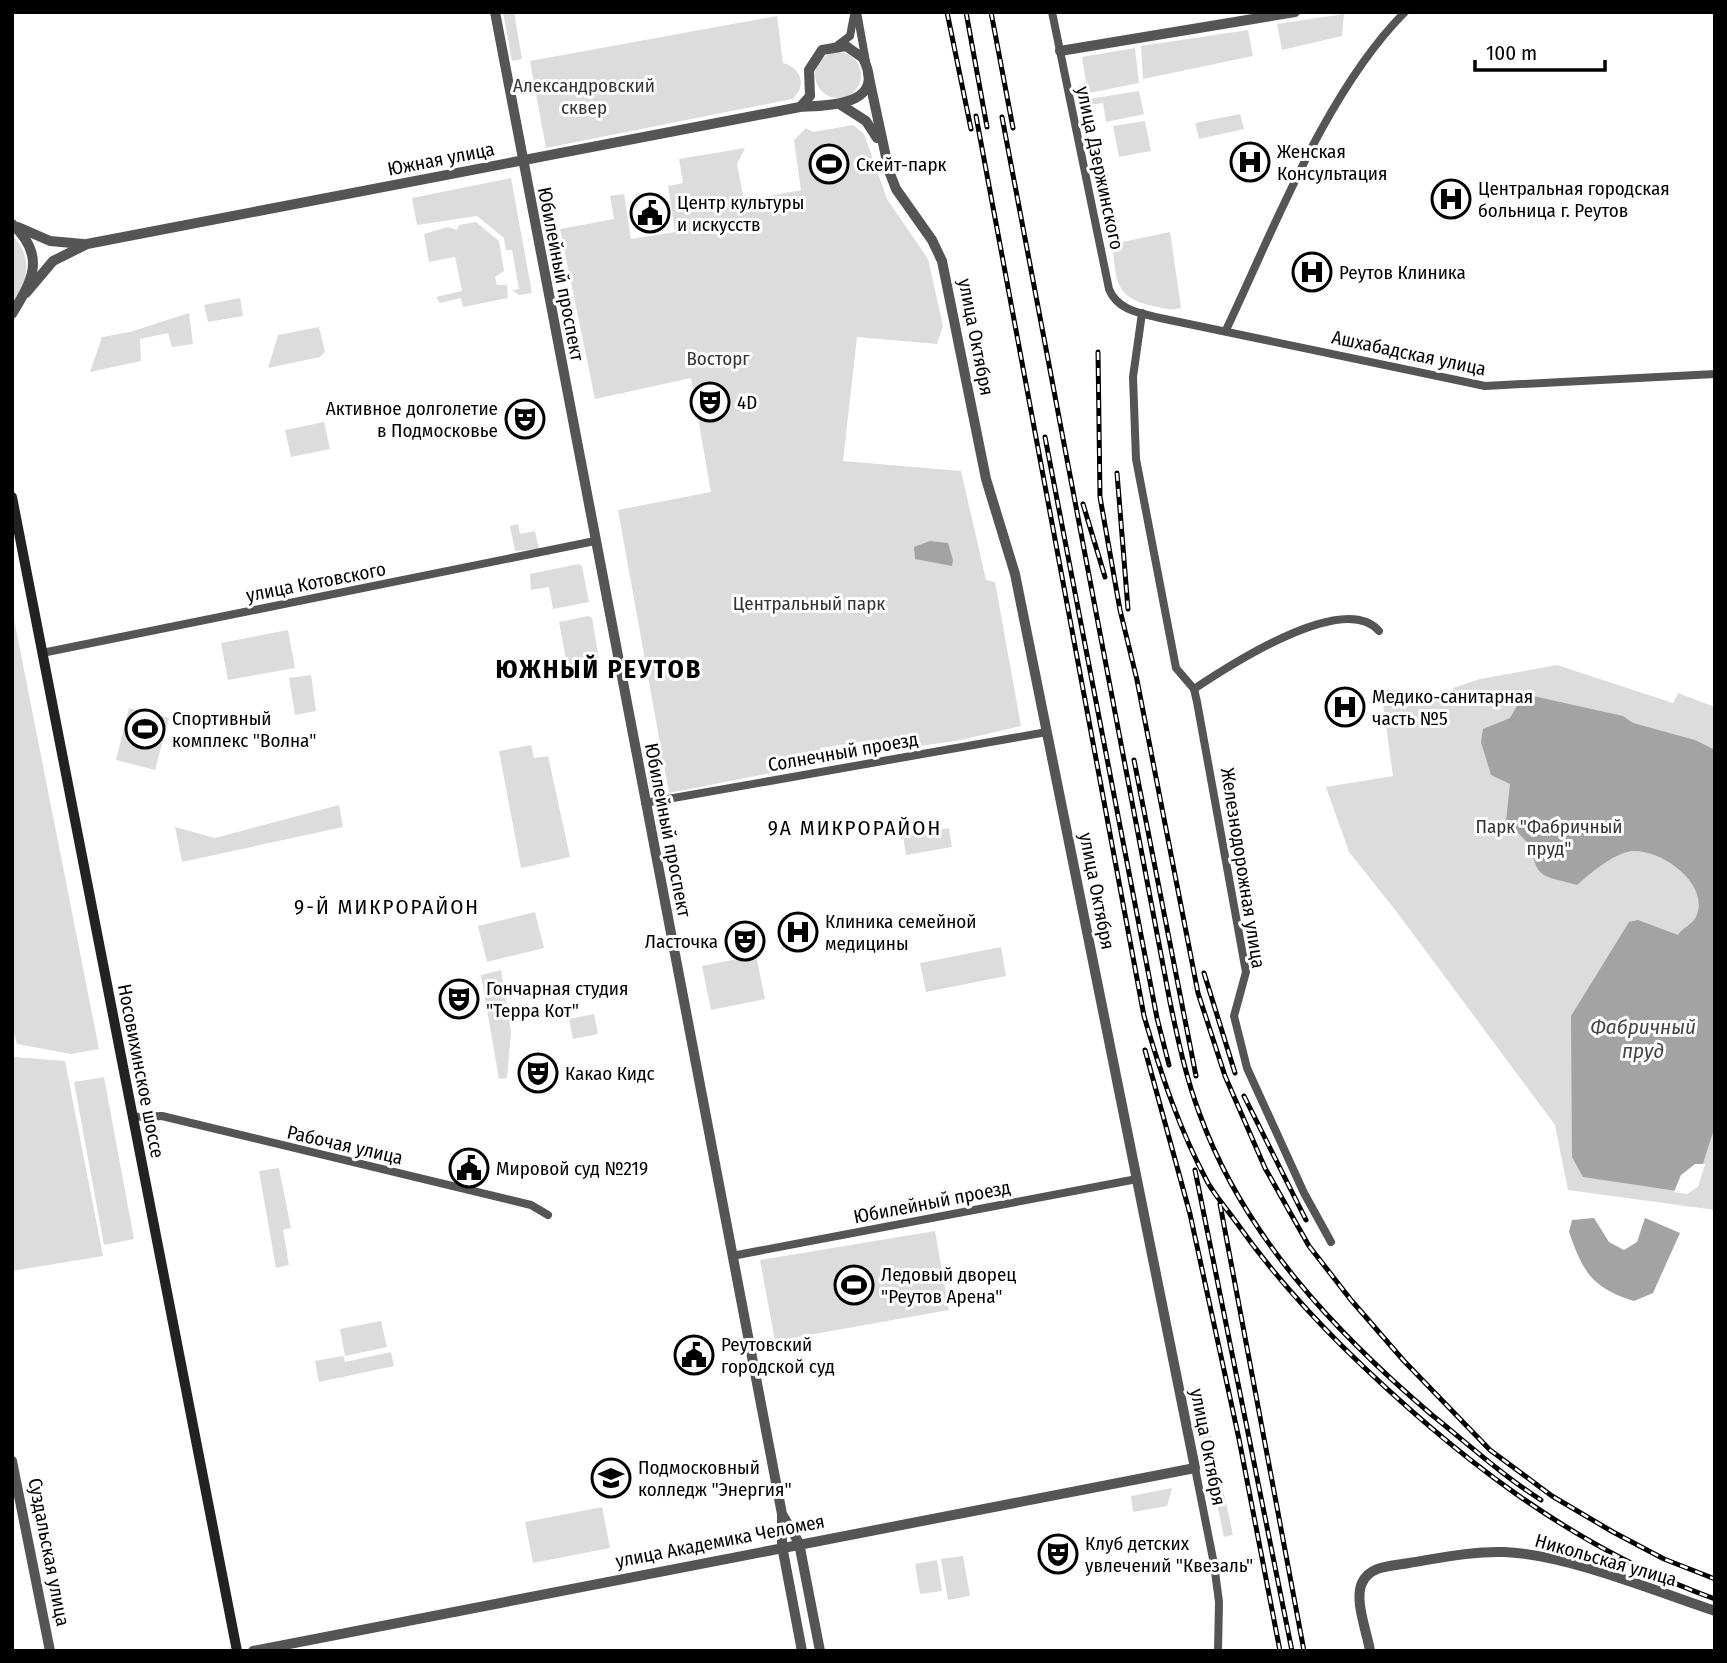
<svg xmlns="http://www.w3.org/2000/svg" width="1727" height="1663" font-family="'Fira Sans Condensed',sans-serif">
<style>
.green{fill:#dcdcdc}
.water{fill:#a3a3a3}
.pier{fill:#fff}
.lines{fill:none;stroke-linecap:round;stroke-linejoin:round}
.minor{stroke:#555;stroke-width:8}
.tertiary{stroke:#555;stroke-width:10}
.secondary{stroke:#222;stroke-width:10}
.rail-casing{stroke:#000;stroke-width:5}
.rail{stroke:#fff;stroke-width:2.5;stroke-dasharray:8;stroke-linecap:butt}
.labels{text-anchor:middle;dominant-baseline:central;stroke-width:6;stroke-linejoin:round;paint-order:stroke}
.park-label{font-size:19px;fill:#333;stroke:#fff}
.poi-label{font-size:19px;fill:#000;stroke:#fff;text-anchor:start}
.street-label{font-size:19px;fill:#000;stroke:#fff}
.neighbourhood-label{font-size:21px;letter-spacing:2px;fill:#000;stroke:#fff}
.water-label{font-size:21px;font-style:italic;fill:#444;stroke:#fff}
.district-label{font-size:26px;font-weight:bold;letter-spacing:2px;fill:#000;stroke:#fff}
</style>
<rect width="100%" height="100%" fill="#fff"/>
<!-- green -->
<g class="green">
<polygon points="503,12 514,12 522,59 512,61"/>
<polygon points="1344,14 1342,36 1282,50 1277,24"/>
<path d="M777,16l6,47c19,5 24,24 9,36l-246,49 -16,-87z"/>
<polygon points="1248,30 1253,56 1143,79 1141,46"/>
<polygon points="1135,48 1139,83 1079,95 1077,87 1086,82 1082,57"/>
<circle cx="838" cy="75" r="23"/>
<polygon points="1139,91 1144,114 1106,122 1103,103 1083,106 1082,100"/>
<polygon points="1240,114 1244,129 1199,139 1195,123"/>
<polygon points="1145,121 1151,151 1119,157 1113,126"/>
<polygon points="853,125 864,134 887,199 928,259 943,326 937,344 857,337 843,461 961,471 986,580 995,582 1021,726 956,741 882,751 879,739 820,748 822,763 669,793 618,510 711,492 691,378 595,399 560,229 614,219 610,196 624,194 631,239 675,232 668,186 683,183 679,159 745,148 737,164 744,201 801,190 794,140 806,128 813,132"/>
<polygon points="511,178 532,293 519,295 512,290 519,289 512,250 506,250 504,238 477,216 417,225 412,198"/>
<polygon points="476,222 499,241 504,271 495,277 497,285 507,285 508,298 463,307 461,298 440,303 436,297 462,291 455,257 429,262 424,234 448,227 457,230 459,225"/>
<path d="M1170,232l11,76c-10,3 -18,0 -28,-2 -40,-9 -36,-26 -41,-62z"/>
<path d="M12,235c21,21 17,47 0,69z"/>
<polygon points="240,298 243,316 208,322 204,305"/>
<polygon points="189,313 193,344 172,347 168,333 140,339 141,361 90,372 102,337 130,332"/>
<polygon points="319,327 325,352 320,357 268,368 278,335"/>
<polygon points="324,422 330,449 291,457 285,430"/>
<polygon points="518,524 520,534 535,531 539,549 515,551 510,526"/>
<polygon points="578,564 582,566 589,602 553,609 549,587 531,590 530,574"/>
<polygon points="12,609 99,1049 71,1054 17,1044 12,1026"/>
<polygon points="588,616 592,618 599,660 597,663 568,669 559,622"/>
<polygon points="288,630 295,668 228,680 221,643"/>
<polygon points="1557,665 1673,703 1678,693 1715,707 1715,1210 1568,1190 1555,1125 1396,911 1349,852 1326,787 1393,776 1381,690 1409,690 1409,698 1453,695 1453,688 1480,679"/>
<polygon points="311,675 316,711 295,715 289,678"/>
<polygon points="129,708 169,718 155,770 116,760"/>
<polygon points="531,745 534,758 548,756 570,857 521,868 499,751"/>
<polygon points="339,805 343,827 182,862 175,827 215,838"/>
<polygon points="949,828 952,847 906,855 903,836"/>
<polygon points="535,912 544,948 487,962 478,926"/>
<polygon points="1001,947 1006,976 926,992 920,963"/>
<polygon points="756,955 765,999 711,1010 702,966"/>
<polygon points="501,970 511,1032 507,1078 499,1079 481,975"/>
<polygon points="594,1014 598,1034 573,1039 569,1019"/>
<polygon points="12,1057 65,1061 103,1256 12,1271"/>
<polygon points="104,1077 134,1239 104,1245 74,1082"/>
<polygon points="279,1168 291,1228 283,1230 289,1265 276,1268 259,1171"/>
<polygon points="935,1231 949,1310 775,1341 760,1260"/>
<polygon points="381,1321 387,1347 345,1356 340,1329"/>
<polygon points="391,1352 394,1366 319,1382 315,1361 343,1356 345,1362"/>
<polygon points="1211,1435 1233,1535 1224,1537 1203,1437"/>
<polygon points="1172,1488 1167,1506 1133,1512 1131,1496"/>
<polygon points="602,1507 610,1548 533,1563 525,1522"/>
<polygon points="963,1556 970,1596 948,1600 941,1559"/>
<polygon points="937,1560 942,1591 920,1594 915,1564"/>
</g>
<!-- water -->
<g class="water">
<polygon points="930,541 948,543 953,560 952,566 915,559 914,547"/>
<path d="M1533,696l90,20 10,7 62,17 20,10v376l-18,56 -13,10 -101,-15 -11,-20 -1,-141 58,-94 9,-2 40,15c7,-10 17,-10 20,-24 7,-31 -38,-62 -66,-60 -20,3 -41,22 -55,34 -29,-9 -42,-4 -45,-38l-26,-26 4,-37 -19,-9 -10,-33 2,-13 27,-11 8,-14z"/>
<path d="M1594,1218l15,24 15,8 13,-8 8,-24 35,15 -27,60 -19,8c-42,-13 -51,-29 -65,-69l3,-12z"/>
</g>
<!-- pier -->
<polygon class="pier" points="1695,1164 1705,1164 1698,1187 1687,1194 1674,1192 1681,1175"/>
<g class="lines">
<!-- minor -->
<g class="minor">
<polyline points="857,12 866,62"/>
<path d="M1052,12l57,277c8,21 31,24 51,29l325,68 230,-12"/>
<polyline points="838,45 850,36 854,15"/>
<polyline points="1142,313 1133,377 1136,459 1176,668 1194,689 1197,702 1246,972 1234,1016 1247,1068 1304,1193 1331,1242"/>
<path d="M1226,330c48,-101 100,-239 179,-318"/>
<polyline points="42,653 595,541"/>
<path d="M1194,689c33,-22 150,-99 185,-58"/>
<polyline points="645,803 1047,732"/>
<polyline points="132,1117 162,1116 531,1205 548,1215"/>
<polyline points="732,1256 1137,1179"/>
<polyline points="1195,1468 1214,1564 1219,1602 1218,1651"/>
</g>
<!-- tertiary -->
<g class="tertiary">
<polyline points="495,12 782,1514 799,1543 820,1651"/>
<polyline points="1060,51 1295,12"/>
<polyline points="841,105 866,121 877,138"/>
<path d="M12,224c35,32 20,57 0,90"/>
<polyline points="18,227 50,241 83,244"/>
<path d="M26,293l27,-32 34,-17 713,-137c30,-2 87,-1 63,-49l-17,-12 -24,4 -13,20 1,26 -10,11"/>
<polyline points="12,1461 50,1651"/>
<polyline points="782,1515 782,1546 802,1651"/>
<polyline points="253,1651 1195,1468 1015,574 986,479 942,261 932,240 896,189 889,171 868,73"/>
<path d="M1370,1651c-3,-19 -16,-51 -8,-68 8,-18 31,-17 47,-20 31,-5 64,-12 95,-11 62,2 151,39 211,59"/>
</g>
<!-- secondary -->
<polyline class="secondary" points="12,497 237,1651"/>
<defs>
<g id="rail">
<polyline points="947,12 971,129"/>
<polyline points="966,12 987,127"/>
<polyline points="991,12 1013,128"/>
<path d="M976,116l168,900c17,58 35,113 64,167 9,15 21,29 31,43 31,44 65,82 103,120 109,107 228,201 373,253"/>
<path d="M1002,117l168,885c8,38 16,76 30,113 44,121 136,218 232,300 36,29 70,60 109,85"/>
<polyline points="1098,352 1100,497 1120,610 1137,680 1198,993 1225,1076 1265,1168 1309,1246 1351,1300 1404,1361 1490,1450 1552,1496 1613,1532 1664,1559 1715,1579"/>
<polyline points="1045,437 1157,1018 1169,1065"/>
<polyline points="1117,473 1128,609"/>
<polyline points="1083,504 1105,577"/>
<polyline points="1134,760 1196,1076"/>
<polyline points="1204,973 1235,1073"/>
<polyline points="1145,1050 1190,1214 1239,1439 1280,1651"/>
<polyline points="1244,1096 1306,1220"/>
<polyline points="1195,1170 1292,1651"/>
<polyline points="1220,1204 1304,1651"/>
</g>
</defs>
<!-- rail casing -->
<use href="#rail" class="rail-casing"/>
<!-- rail -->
<use href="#rail" class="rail"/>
</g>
<!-- icons -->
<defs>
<symbol id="hospital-ring" viewBox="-11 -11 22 22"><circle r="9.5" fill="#fff" stroke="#000" stroke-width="1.5"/><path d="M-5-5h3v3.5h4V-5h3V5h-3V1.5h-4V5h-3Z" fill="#000"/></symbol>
<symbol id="stadium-ring" viewBox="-11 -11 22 22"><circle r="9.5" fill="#fff" stroke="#000" stroke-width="1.5"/><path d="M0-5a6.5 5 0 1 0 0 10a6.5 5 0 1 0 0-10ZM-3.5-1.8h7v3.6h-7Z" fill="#000"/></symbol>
<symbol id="civic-ring" viewBox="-11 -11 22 22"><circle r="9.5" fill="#fff" stroke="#000" stroke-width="1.5"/><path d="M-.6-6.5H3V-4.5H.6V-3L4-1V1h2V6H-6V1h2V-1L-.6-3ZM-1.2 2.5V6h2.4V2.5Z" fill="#000"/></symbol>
<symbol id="theatre-ring" viewBox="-11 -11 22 22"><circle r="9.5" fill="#fff" stroke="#000" stroke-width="1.5"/><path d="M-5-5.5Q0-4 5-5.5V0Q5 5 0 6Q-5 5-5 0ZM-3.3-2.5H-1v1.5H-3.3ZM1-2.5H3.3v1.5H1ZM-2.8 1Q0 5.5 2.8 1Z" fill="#000"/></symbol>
<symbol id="university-ring" viewBox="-11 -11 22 22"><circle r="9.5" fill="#fff" stroke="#000" stroke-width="1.5"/><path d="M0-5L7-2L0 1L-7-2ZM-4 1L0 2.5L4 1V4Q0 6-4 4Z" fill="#000"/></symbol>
</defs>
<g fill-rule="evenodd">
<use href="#hospital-ring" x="1228" y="140" width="44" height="44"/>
<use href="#stadium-ring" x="807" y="142" width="44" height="44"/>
<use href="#hospital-ring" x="1429" y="177" width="44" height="44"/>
<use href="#civic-ring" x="628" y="191" width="44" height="44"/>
<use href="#hospital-ring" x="1290" y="250" width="44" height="44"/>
<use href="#theatre-ring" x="688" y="380" width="44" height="44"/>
<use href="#theatre-ring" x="503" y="397" width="44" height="44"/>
<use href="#hospital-ring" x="1323" y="685" width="44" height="44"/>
<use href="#stadium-ring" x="123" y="707" width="44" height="44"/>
<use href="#hospital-ring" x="776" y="910" width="44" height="44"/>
<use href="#theatre-ring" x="723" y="919" width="44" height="44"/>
<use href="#theatre-ring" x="437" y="977" width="44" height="44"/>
<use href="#theatre-ring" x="516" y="1051" width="44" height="44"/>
<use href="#civic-ring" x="447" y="1146" width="44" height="44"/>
<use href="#stadium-ring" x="832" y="1263" width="44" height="44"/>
<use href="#civic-ring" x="672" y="1333" width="44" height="44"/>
<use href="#university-ring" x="589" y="1456" width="44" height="44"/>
<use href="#theatre-ring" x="1036" y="1532" width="44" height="44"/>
</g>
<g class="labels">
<!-- park labels -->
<g class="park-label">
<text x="584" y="85">Александровский<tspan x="584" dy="22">сквер</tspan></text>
<text x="718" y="358">Восторг</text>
<text x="809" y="603">Центральный парк</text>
<text x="1549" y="826">Парк "Фабричный<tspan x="1549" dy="22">пруд"</tspan></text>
</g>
<!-- poi labels -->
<g class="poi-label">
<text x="1277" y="151">Женская<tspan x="1277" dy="22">Консультация</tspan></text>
<text x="856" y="164">Скейт-парк</text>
<text x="1478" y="188">Центральная городская<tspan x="1478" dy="22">больница г. Реутов</tspan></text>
<text x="677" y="202">Центр культуры<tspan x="677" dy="22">и искусств</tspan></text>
<text x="1339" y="272">Реутов Клиника</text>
<text x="737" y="402">4D</text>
<text x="498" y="408" text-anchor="end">Активное долголетие<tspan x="498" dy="22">в Подмосковье</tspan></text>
<text x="1372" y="696">Медико-санитарная<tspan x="1372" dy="22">часть №5</tspan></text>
<text x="172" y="718">Спортивный<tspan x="172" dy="22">комплекс "Волна"</tspan></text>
<text x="825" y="921">Клиника семейной<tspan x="825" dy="22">медицины</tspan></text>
<text x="718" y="941" text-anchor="end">Ласточка</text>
<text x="486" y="988">Гончарная студия<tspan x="486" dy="22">"Терра Кот"</tspan></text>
<text x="565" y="1073">Какао Кидс</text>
<text x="496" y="1168">Мировой суд №219</text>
<text x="881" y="1274">Ледовый дворец<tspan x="881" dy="22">"Реутов Арена"</tspan></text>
<text x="721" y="1344">Реутовский<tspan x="721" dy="22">городской суд</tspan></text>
<text x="638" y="1467">Подмосковный<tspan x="638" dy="22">колледж "Энергия"</tspan></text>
<text x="1085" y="1543">Клуб детских<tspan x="1085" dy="22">увлечений "Квезаль"</tspan></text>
</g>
<!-- street labels -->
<g class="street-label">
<text transform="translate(441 159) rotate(-11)">Южная улица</text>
<text transform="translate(1100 168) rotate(78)">улица Дзержинского</text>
<text transform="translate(561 274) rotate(79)">Юбилейный проспект</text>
<text transform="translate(976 337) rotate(79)">улица Октября</text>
<text transform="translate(1409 353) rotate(12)">Ашхабадская улица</text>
<text transform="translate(316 582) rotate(-11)">улица Котовского</text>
<text transform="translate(843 752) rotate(-10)">Солнечный проезд</text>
<text transform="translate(668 830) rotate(79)">Юбилейный проспект</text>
<text transform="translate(1243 868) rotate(81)">Железнодорожная улица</text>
<text transform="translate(1097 891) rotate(79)">улица Октября</text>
<text transform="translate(141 1071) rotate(79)">Носовихинское шоссе</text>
<text transform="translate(345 1145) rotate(13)">Рабочая улица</text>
<text transform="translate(932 1202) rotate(-11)">Юбилейный проезд</text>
<text transform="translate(1208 1447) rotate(79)">улица Октября</text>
<text transform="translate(720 1541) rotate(-11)">улица Академика Челомея</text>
<text transform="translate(49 1552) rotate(79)">Суздальская улица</text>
<text transform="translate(1606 1560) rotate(16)">Никольская улица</text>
</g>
<!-- neighbourhood labels -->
<g class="neighbourhood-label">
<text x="855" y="828">9А МИКРОРАЙОН</text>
<text x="387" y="907">9-Й МИКРОРАЙОН</text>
</g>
<!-- water labels -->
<g class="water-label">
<text x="1643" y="1027">Фабричный<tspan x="1643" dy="24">пруд</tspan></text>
</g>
<!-- district labels -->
<g class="district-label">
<text x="599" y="669">ЮЖНЫЙ РЕУТОВ</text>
</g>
</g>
<!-- border -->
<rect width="1727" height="1663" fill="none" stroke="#000000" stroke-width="28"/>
<!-- scale -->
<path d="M1475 60v10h130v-10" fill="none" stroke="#000000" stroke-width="3.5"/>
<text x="1486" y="60" font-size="21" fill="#000000" stroke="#ffffff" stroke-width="5" paint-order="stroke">100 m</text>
</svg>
